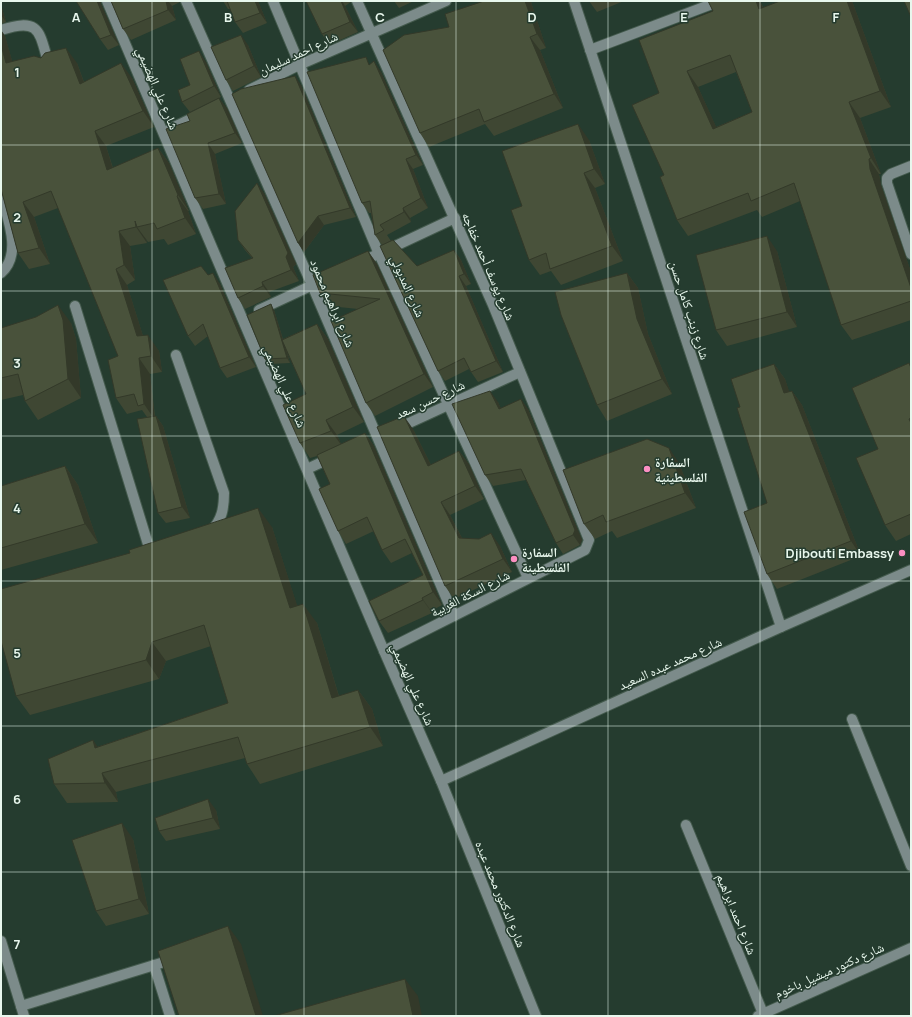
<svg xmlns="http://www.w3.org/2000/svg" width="912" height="1017" font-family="Manrope,'Noto Naskh Arabic',sans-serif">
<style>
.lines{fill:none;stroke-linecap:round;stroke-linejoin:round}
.minor-casing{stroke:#445a4d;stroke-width:12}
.minor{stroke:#7c8b8a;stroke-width:10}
.wall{fill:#3f4733;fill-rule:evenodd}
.shaded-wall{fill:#333929}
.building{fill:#49523b;stroke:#333929;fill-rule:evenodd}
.grid{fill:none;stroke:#e8f7ed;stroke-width:1;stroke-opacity:0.55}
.poi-dot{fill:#fc8fc2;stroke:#253c2f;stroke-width:1.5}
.labels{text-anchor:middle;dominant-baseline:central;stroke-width:3;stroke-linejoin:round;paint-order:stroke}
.street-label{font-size:13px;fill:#e8f7ed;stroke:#253c2f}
.poi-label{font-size:13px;font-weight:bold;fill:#e8f7ed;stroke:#253c2f;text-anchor:start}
.grid-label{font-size:13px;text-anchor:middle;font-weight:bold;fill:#e8f7ed;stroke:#253c2f;stroke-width:3;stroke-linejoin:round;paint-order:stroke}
</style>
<rect width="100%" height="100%" fill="#253c2f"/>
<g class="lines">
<defs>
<g id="minor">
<polyline points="107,1 384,651 441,781 536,1016"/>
<polyline points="186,1 312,285 454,616"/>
<polyline points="273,1 379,254 528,578"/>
<polyline points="357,1 493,305 589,540 585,550 384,651"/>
<polyline points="574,1 781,627"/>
<path d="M1,30c40,-13 38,2 48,35"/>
<polyline points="590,50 720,1"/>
<polyline points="249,90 299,65 446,1"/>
<polyline points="170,129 201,114"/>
<polyline points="911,166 891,174 887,178 887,183 911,254"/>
<path d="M1,194c6,23 22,60 0,79"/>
<polyline points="359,263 455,218"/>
<polyline points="75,306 151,554"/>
<polyline points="259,310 317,283"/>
<path d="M176,355l48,138c0,15 -2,27 -13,38"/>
<polyline points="396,429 520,372"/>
<polyline points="307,469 333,457"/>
<polyline points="852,719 911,866"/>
<polyline points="441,781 781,627 911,570"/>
<polyline points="686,825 764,1016"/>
<polyline points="1,941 24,1016"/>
<polyline points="154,965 170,1016"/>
<polyline points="21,1006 174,959"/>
<polyline points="758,1016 911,948"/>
</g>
</defs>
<!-- minor casing -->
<use href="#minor" class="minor-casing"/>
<!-- minor -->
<use href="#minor" class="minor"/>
</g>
<!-- wall -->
<g class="wall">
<polygon points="76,1 101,1 101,4 119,45 108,50 100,39"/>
<polygon points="111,1 180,1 180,2 172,6 176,20 131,40 123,29"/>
<polygon points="223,1 258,1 267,23 243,33 235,22 230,9 228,9"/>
<polygon points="306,1 351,1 351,2 345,6 358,32 329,45 322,34"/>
<polygon points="394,1 414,1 399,8"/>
<polygon points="589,1 624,1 597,12"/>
<path d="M708,1h52l3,6 89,-6 39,106 -31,11 21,56h-2l2,11 30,87v48l-59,20 -11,-15 -41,-124 -38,16 -5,-7 -69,26 -11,-16 -13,-45 -5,-82 54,-82zM736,72l16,40 -36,15 -18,-40z"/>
<polygon points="531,2 546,48 540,50 563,108 494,136 485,124 429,147 420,133 449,27"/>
<polygon points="1,5 6,22 1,24"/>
<polygon points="1,30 5,36 12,61 41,58 77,63 84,82 132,78 154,127 106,146 113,168 158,148 169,163 189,211 188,211 196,234 168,245 164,239 148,242 146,239 147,243 130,246 135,280 127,285 143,336 159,351 162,372 150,374 155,416 156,416 163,426 190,518 166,523 158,513 147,417 142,410 127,414 116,398 118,356 58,208 34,217 50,264 29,269 18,253 1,189"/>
<polygon points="248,45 261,77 233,91 226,80"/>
<polygon points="206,62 221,97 190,112 182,102 190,85"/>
<polygon points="371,64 381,72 423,165 413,169 428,208 410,218 411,222 387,235 391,241 382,245 375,235 371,213 369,213 362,203"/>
<polygon points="301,85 356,217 324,225 304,252 298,243"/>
<polygon points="227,108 242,143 215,154 226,204 203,209 195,198 190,121"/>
<polygon points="589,140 605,184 595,188 623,261 561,285 551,271 540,275 529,260 522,206"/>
<polygon points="264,193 296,264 293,267 299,281 269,292 271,297 245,309 238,298 252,258 245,250 238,240"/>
<polygon points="454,250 461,260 471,284 466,286 503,372 478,382 469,369 445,381 438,371 417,266"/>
<polygon points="368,251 377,264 433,387 375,416 366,403 358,309 329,306 320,293"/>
<polygon points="777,251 797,327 727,346 716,330"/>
<polygon points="201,266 208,275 220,284 256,367 227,378 220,368 208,336 195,346 188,336"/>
<polygon points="627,273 638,288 648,334 672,394 607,421 597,405"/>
<polygon points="274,310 283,339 317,324 328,339 364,422 337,435 341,444 365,433 374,446 442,605 431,611 432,613 388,633 379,621 423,575 412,553 391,563 382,550 374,531 346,544 338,531 330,484 317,456 310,458 300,443 306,394 287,352 290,363 269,364 265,359"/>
<polygon points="71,323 76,339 81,398 38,420 25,401 23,395 1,400 1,328"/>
<polygon points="774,364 785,379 789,392 792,391 802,405 861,556 777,589 767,574 767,503 740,407"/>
<polygon points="911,366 911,534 896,541 885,525 878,449"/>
<polygon points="498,402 501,409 528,409 582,540 580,545 563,554 556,543 526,480 493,486 485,475"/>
<polygon points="413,429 431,465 459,451 469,464 484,499 450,515 462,538 500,546 512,572 454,599 445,586"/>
<polygon points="679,463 696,508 617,538 612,531 595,539 584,524"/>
<polygon points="65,466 78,485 98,543 1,570 1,486"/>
<polygon points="272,527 297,606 317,623 339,696 358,690 372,709 383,746 260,784 247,764 245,758 116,792 118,802 67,803 54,784 93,740 97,747 228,703 211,646 166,661 159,679 30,715 16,696"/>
<polygon points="216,810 220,829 166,841 159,831"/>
<polygon points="133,839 149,914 106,926 96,911"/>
</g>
<!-- shaded-wall -->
<g class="shaded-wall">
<polygon points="97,1 101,1 101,4 119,45 111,35"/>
<polygon points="166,1 168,1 172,6 176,20 168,10"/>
<polygon points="255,1 258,1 267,23 260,13"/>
<polygon points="341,1 342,1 345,6 358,32 350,22"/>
<polygon points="525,1 530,1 531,2 546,48 537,34"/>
<polygon points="756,1 760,1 770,25 759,9"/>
<polygon points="847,1 852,1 891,107 880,91"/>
<polygon points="1,5 6,22 1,15"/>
<polygon points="1,30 5,36 17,78 6,63 1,45"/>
<polygon points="241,35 248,45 261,77 254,66"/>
<polygon points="530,37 540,50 563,108 554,94"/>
<polygon points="66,48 77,63 90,100 80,84"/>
<polygon points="199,51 206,62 221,97 214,86"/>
<polygon points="374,61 381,72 423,165 416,155"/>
<polygon points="121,63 132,78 154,127 143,111"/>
<polygon points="687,71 698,87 724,144 713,129"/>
<polygon points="295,76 301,85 356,217 350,208"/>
<polygon points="219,98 227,108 242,143 235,133"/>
<polygon points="849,102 860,118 881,174 871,158"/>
<polygon points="578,124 589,140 605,184 594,169"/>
<polygon points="95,131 106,146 118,186 107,170"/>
<polygon points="208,143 215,154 226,204 219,194"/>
<polygon points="158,148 169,163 189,211 178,195"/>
<polygon points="406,159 413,169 428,208 421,198"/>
<polygon points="869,159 879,174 881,185 911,272 911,288 870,169"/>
<polygon points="584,173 595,188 623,261 612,246"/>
<polygon points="257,183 264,193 296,264 293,267 299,281 291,270"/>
<polygon points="177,196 188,211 196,234 185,218"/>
<polygon points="23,202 34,217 50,264 39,248"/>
<polygon points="403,208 410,218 411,222 404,212"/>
<polygon points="318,216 324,225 304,252 298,243"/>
<polygon points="135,221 137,227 146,239 147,243 136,227"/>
<polygon points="119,231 130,246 135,280 124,265"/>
<polygon points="767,236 777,251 797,327 787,312"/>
<polygon points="454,250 461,260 471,284 464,274"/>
<polygon points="368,251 377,264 433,387 424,374"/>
<polygon points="116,269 127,285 148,352 137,336"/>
<polygon points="213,273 220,284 256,367 249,357"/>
<polygon points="627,273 638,288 648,334 672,394 662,379 637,319"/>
<polygon points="459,276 466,286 503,372 496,361"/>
<polygon points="262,282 269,292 271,297 263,286"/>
<polygon points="271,304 274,310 290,363 287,358"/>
<polygon points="58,305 71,323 76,339 81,398 68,379"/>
<polygon points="317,324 328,339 364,422 353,407"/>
<polygon points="148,335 159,351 162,372 151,356"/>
<polygon points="139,358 150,374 155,420 144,404"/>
<polygon points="774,364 785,379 795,408 784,393"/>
<polygon points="490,391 498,402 506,420 499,409"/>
<polygon points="792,391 802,405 861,556 851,541"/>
<polygon points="521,399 528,409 582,540 580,545 573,535"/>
<polygon points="156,416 163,426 190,518 182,507"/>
<polygon points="404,416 413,429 438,479 428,466"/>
<polygon points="326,420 337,435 342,446 331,431"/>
<polygon points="365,433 374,446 442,605 433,592"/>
<polygon points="669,448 679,463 696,508 685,493"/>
<polygon points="459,451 469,464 484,499 475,486"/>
<polygon points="65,466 78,485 98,543 85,524"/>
<polygon points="441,502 450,515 468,550 459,538"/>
<polygon points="258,508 272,527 304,627 290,608"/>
<polygon points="491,533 500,546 512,572 503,559"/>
<polygon points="422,598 431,611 432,613 423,600"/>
<polygon points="303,604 317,623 345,717 332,698"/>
<polygon points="152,642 166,661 159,679 146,660"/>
<polygon points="358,690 372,709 383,746 370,727"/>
<polygon points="93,740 106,759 95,748"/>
<polygon points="102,773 116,792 118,802 105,783"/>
<polygon points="208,799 216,810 220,829 213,818"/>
<polygon points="122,823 133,839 149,914 139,899"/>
<polygon points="228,926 241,944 263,1016 256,1016"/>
<polygon points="405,979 418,996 422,1016 413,1016"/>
</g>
<!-- building -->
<g class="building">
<polygon points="76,1 97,1 111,35 100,39"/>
<polygon points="111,1 166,1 168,10 123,29"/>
<polygon points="227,1 255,1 260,13 235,22"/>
<polygon points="306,1 341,1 350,22 322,34"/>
<polygon points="484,1 525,1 537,34 530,37 554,94 484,122 479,109 420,133 383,50 404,35 449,27 445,14"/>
<path d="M708,1h48l3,8 21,-8h67l33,90 -31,11 22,56 -2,1 1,10 41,119v13l-70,24 -47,-142 -43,18 -3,-8 -71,27 -17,-43 4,-2 -32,-70 27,-12 -20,-53 74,-29zM730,55l22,57 -39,17 -26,-58z"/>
<polygon points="904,1 911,1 911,17"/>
<polygon points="241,35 254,66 226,80 211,47"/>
<polygon points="1,45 6,63 34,56 41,58 45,53 66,48 80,84 121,63 143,111 95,131 107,170 158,148 178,195 177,196 185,218 157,229 154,223 137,227 135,221 136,227 119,231 124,265 116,269 137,336 148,335 151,356 139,358 144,404 138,406 134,394 116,398 108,360 118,356 51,191 23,202 39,248 18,253 1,189"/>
<polygon points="199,51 214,86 182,102 178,90 190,85 180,59"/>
<polygon points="366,57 369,65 374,61 416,155 406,159 421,198 403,208 404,212 380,225 384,230 375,235 370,201 362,203 307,72"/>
<polygon points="295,76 350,208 318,216 298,243 232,94 241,89"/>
<polygon points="219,98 235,133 208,143 219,194 195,198 166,129 190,121 187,114"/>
<polygon points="578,124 594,169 584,173 612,246 550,269 546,253 529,260 511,210 522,206 502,151"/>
<polygon points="257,183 288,253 286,257 291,270 262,282 263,286 238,298 225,268 253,258 238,240 235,211"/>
<polygon points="767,236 787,312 716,330 696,255"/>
<polygon points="393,240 417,266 454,250 464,274 459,276 496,361 471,372 464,358 438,371 380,246"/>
<polygon points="368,251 424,374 366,403 331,321 380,299 320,293 313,275"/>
<polygon points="201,266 208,275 213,273 249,357 220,368 203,324 188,336 163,280"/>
<polygon points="627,273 637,319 662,379 597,405 561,315 555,292"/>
<polygon points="271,304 287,358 265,359 247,315"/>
<polygon points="58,305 63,320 68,379 25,401 18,374 1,378 1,328 36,317"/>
<polygon points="317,324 353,407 326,420 331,431 300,443 283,405 306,394 282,340"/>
<polygon points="909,363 911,368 911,418 909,419 911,423 911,514 885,525 856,458 878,449 852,388"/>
<polygon points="774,364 784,393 792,391 851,541 767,574 744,512 767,503 737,408 740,407 731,379"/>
<polygon points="490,391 499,409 521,399 575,530 573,535 556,543 521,469 485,475 452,404"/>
<polygon points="156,416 182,507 158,513 137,419"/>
<polygon points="404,416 428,466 459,451 475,486 441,502 459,538 479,539 491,533 503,559 445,586 377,427"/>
<polygon points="365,433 433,592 422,598 423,600 379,621 369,601 423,575 405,539 382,550 367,517 338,531 319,489 330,484 317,455"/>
<polygon points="647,439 669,448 685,493 606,522 603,515 584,524 563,470"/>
<polygon points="65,466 85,524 1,548 1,486"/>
<polygon points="258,508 290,608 303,604 332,698 358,690 370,727 247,764 238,737 102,773 105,783 54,784 48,759 93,740 95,748 228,703 204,625 152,642 146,660 16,696 1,641 1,589 130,553 129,550"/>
<polygon points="208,799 213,818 159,831 155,818"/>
<polygon points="122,823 139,899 96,911 72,840"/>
<polygon points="228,926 256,1016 179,1016 158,951"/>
<polygon points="405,979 413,1016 274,1016"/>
</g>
<!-- grid -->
<path class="grid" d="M152,1v1015M304,1v1015M456,1v1015M608,1v1015M760,1v1015M1,145h910M1,291h910M1,436h910M1,581h910M1,726h910M1,872h910"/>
<!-- markers -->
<g class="poi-dot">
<circle cx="647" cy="469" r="4"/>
<circle cx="902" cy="553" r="4"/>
<circle cx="514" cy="559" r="4"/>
</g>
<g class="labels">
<!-- street labels -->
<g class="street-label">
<text transform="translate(298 53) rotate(-25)">شارع احمد سليمان</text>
<text transform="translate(158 88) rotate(67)">شارع علي الهضيمي</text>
<text transform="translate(489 266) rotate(67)">شارع يوسف أحمد خفاجه</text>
<text transform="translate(408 286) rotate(66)">شارع المدبولي</text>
<text transform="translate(333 303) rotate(67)">شارع ابراهيم محمود</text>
<text transform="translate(690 310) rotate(72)">شارع زينب كامل حسن</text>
<text transform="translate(285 386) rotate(66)">شارع علي الهضيمي</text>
<text transform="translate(430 399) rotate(-25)">شارع حسن سعد</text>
<text transform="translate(470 593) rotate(-27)">شارع السكة الغربية</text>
<text transform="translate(670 663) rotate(-24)">شارع محمد عبده السعيد</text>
<text transform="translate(413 684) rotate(66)">شارع علي الهضيمي</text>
<text transform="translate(501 894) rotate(68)">شارع الدكتور محمد عبده</text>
<text transform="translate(737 914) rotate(68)">شارع احمد ابراهيم</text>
<text transform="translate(829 970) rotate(-24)">شارع دكتور ميشيل باخوم</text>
</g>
<!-- poi labels -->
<g class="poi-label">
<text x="655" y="462">السفارة<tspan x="655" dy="15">الفلسطينية</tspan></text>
<text x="522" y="552">السفارة<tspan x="522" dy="15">الفلسطينة</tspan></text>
<text x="894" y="553" text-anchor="end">Djibouti Embassy</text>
</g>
</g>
<g class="grid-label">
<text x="76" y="22">A</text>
<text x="228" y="22">B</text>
<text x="380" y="22">C</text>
<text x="532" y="22">D</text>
<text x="684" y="22">E</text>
<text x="836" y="22">F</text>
<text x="17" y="77">1</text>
<text x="17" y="222">2</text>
<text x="17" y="368">3</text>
<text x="17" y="513">4</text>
<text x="17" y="658">5</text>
<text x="17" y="804">6</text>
<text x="17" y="949">7</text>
</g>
<!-- border -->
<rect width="912" height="1017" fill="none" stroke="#e8f7ed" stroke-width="4"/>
</svg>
